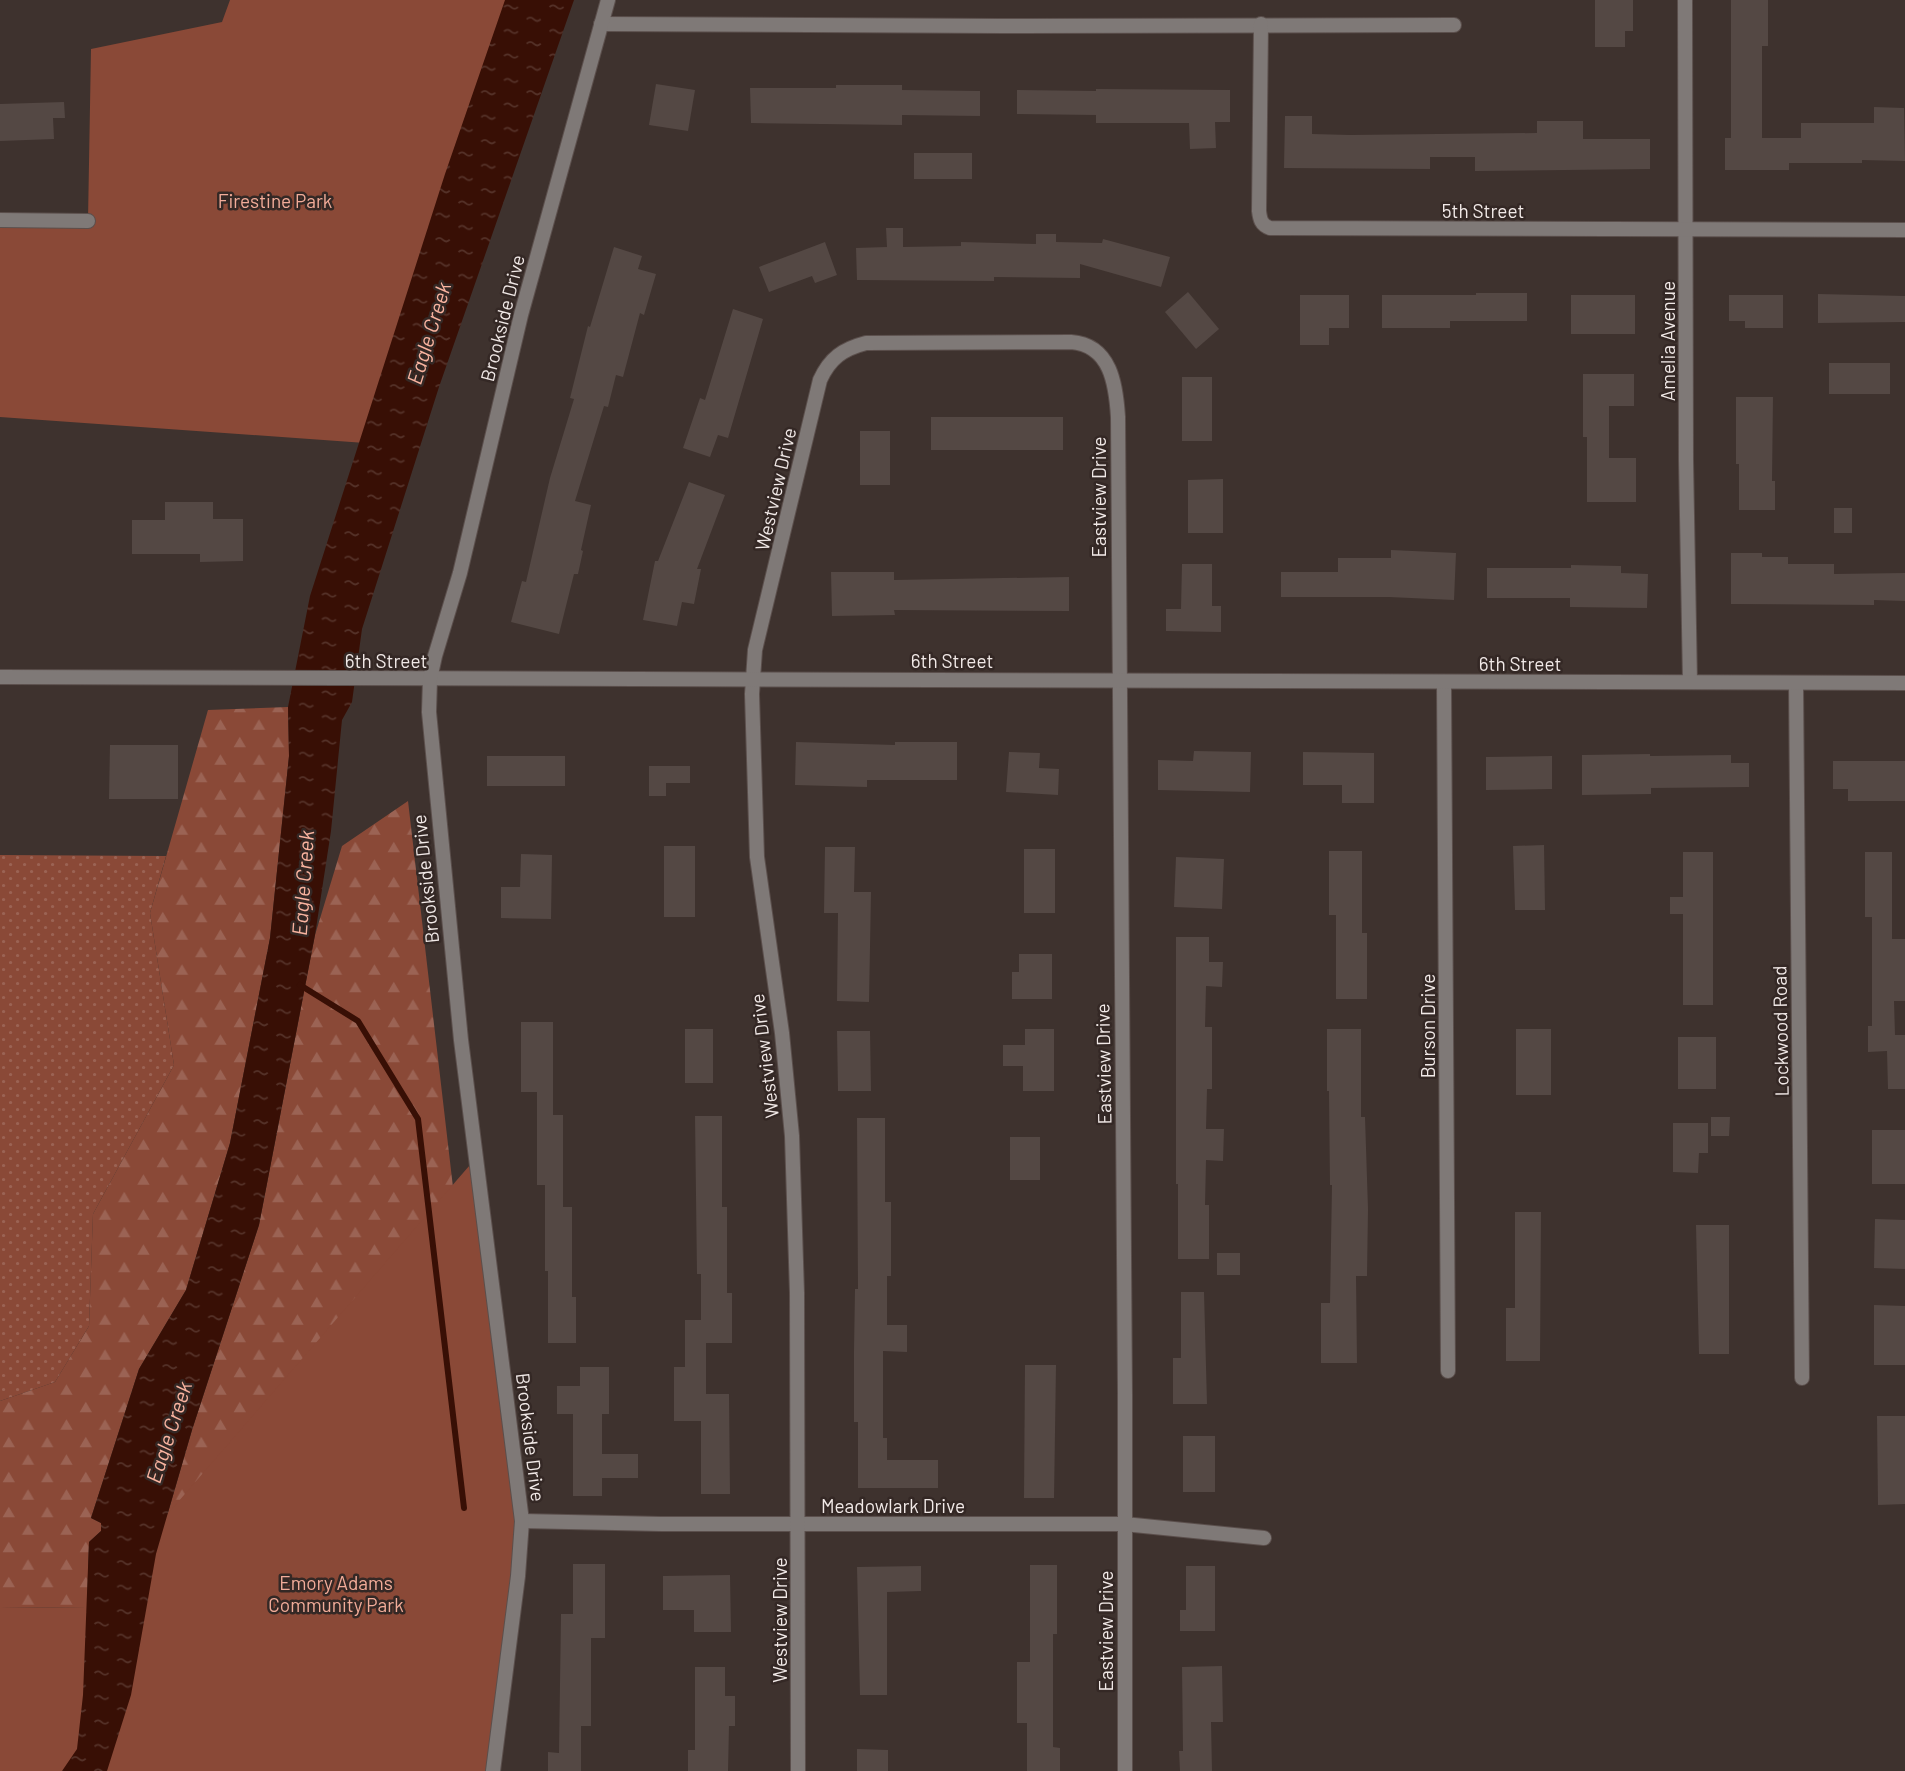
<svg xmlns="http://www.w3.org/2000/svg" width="1905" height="1771" font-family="Barlow,sans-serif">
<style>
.grass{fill:url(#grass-dots)}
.forest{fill:url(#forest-firs)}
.park{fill:#8a4937}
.water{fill:url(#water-ripples)}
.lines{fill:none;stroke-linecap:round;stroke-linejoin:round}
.stream{stroke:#380f05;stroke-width:6}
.building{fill:#544844}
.minor-casing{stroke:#5b4f4c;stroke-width:16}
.tertiary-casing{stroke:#5b4f4c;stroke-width:16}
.minor{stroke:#7f7977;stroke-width:14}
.tertiary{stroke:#7f7977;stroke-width:14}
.labels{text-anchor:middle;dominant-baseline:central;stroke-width:5;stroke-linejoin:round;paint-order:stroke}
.park-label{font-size:19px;fill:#f2ac99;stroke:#342825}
.street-label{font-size:19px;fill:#f1e9e7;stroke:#342825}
.water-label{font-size:21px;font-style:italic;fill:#f9b39f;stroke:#342825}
</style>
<defs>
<pattern id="grass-dots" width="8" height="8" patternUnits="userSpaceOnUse" patternTransform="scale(1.75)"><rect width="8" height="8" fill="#8a4937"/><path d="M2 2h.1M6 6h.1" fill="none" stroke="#9b6354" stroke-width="1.8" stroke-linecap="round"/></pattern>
<pattern id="forest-firs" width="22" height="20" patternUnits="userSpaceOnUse" patternTransform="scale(1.75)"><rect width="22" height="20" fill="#8a4937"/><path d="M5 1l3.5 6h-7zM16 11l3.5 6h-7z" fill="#9b6354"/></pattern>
<pattern id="water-ripples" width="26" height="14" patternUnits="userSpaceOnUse" patternTransform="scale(1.75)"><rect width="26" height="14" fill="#380f05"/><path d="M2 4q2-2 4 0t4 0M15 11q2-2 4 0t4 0" fill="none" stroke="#553229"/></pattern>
</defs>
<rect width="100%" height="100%" fill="#3e322e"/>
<!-- grass -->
<polygon class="grass" points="0,855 166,856 150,913 174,1065 93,1214 89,1326 55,1382 0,1401"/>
<!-- forest -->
<g class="forest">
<polygon points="288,707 289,756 270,938 230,1143 186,1290 139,1369 91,1518 101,1523 101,1531 89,1542 87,1607 0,1608 0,1401 55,1382 89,1326 93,1214 174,1065 150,913 208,710"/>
<polygon points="408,801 456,1213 107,1771 156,1554 192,1430 259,1225 315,935 342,846"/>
</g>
<!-- park -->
<g class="park">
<polygon points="230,0 539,0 393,445 0,417 0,220 88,220 91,49 222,22"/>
<polygon points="476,1158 522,1521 493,1771 0,1771 0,1608 87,1607"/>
</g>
<!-- water -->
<polygon class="water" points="505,0 574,0 439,387 362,629 352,702 342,720 331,831 315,935 259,1225 192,1430 156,1554 131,1695 107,1771 62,1771 77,1749 83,1695 89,1542 101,1531 101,1523 91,1518 139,1369 186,1290 230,1143 270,938 289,756 288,707 310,596 445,174"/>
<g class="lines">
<!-- stream -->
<polyline class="stream" points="300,985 358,1021 418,1119 464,1508"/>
</g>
<!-- building -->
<g class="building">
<polygon points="1595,0 1633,0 1633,31 1625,31 1625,47 1595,47"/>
<polygon points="1731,0 1768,0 1768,46 1762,46 1762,138 1801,138 1801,123 1874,123 1874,107 1904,108 1905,161 1862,160 1862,163 1789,163 1789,170 1725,170 1725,138 1731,138"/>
<polygon points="656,84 695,90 688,131 649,125"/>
<polygon points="836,85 902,85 902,90 980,91 980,116 902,115 902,125 751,123 750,88 836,88"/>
<polygon points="1096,89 1230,90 1230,122 1215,122 1216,148 1190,149 1189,123 1096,123 1096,115 1017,114 1017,90 1096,91"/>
<polygon points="64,102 65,118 53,118 54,139 0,141 0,104"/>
<polygon points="1285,116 1312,116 1312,134 1350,135 1537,133 1537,121 1583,121 1583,139 1650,139 1650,169 1475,171 1475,157 1430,157 1430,169 1284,168"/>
<rect x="914" y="153" width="58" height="26"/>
<polygon points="886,228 903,228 903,247 961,246 961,242 1036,244 1036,234 1056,234 1056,242 1102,243 1103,239 1170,257 1161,287 1080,264 1080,278 994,277 994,281 857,280 856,248 887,247"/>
<polygon points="825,242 837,275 815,283 812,276 769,292 759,267"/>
<polygon points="614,247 642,256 638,269 656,274 644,315 640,313 623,377 616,375 608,407 604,406 575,501 591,505 581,550 583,551 578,574 574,574 559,634 511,622 522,581 526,582 550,478 574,399 570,398 588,326 590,327"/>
<polygon points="1188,292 1219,329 1196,349 1165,312"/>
<polygon points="1476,293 1527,293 1527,321 1450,321 1450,328 1382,328 1382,295 1476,295"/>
<polygon points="1818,294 1905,296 1905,322 1818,323"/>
<polygon points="1300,295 1349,295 1349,328 1329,328 1329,345 1300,345"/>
<rect x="1571" y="295" width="64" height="39"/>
<polygon points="1729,295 1783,295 1783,328 1745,328 1745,321 1729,321"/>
<polygon points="733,309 763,319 728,438 718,435 710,457 683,448 700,398 705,400"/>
<rect x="1829" y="363" width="61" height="31"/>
<polygon points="1583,374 1634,374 1634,406 1609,406 1609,458 1636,458 1636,502 1587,502 1587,437 1583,437"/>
<rect x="1182" y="377" width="30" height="64"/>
<polygon points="1736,397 1773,397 1772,481 1775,481 1775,510 1739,510 1739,464 1736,464"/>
<rect x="931" y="417" width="132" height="33"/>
<rect x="860" y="431" width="30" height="54"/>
<polygon points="1223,479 1223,533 1188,533 1188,480"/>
<polygon points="689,482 725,495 697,569 701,569 694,604 682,602 677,626 643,620 655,561 658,561"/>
<polygon points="165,502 213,502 213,519 243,519 243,561 200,562 200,554 132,554 132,520 165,520"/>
<rect x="1834" y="508" width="18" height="25"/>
<polygon points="1391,550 1456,553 1454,600 1389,597 1281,597 1281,572 1338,572 1338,558 1391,558"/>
<polygon points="1731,553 1762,553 1762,557 1788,557 1788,564 1834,564 1834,574 1905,573 1905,601 1874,600 1874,605 1731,604"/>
<polygon points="1182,564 1212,564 1212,606 1221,606 1221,632 1166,631 1166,609 1181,609"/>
<polygon points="1571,565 1621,566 1621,573 1648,574 1647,608 1570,607 1570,598 1487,598 1487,568 1571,568"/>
<polygon points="831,572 894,572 894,580 1069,577 1069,611 894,610 895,615 832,616"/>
<polygon points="796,742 895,745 895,742 957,742 957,780 867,780 867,787 795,785"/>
<polygon points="110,745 178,745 178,799 109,799"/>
<polygon points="1194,751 1251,752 1250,792 1158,790 1158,760 1193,761"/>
<polygon points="1009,752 1040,753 1039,768 1059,769 1058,795 1006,792"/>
<polygon points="1303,752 1374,753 1374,803 1342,803 1342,785 1303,785"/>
<polygon points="1650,754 1650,756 1731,755 1731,763 1749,763 1749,787 1651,788 1651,794 1582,795 1582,755"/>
<rect x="487" y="756" width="78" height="30"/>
<polygon points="1552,756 1552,789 1486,790 1486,757"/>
<polygon points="1833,761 1905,761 1905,801 1848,801 1848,789 1833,789"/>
<polygon points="649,766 690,766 690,783 666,783 666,796 649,796"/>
<polygon points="1544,845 1545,910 1515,910 1513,846"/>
<rect x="664" y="846" width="31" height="71"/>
<polygon points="825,847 855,847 854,892 871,892 869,1002 837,1001 838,913 824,913"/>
<rect x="1024" y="849" width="31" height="64"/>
<polygon points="1329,851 1362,851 1362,933 1367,933 1367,999 1336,999 1336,915 1329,915"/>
<polygon points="1683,852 1713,852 1713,1005 1683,1005 1683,914 1670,914 1670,897 1683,897"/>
<polygon points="1865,852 1892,852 1892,939 1905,939 1905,1001 1894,1001 1895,1035 1905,1035 1905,1089 1888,1089 1887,1051 1868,1052 1868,1026 1872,1026 1872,917 1865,917"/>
<polygon points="521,854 552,855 551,919 501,918 501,887 520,887"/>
<polygon points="1176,857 1224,859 1222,909 1174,907"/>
<polygon points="1176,937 1209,937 1209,962 1223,962 1222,987 1206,986 1205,1027 1212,1027 1212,1089 1207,1089 1206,1129 1224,1129 1223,1161 1206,1160 1205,1205 1209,1205 1209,1259 1178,1259 1178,1184 1176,1184"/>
<polygon points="1019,954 1052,954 1052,999 1012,999 1012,972 1019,972"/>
<polygon points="521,1022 553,1022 553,1115 563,1115 563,1207 572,1207 572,1297 576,1297 576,1343 548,1343 548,1271 545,1271 545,1185 537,1185 537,1092 521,1092"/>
<rect x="685" y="1029" width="28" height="54"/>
<polygon points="1025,1029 1054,1029 1054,1091 1023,1091 1023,1066 1003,1066 1003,1045 1025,1045"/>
<polygon points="1327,1029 1361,1029 1361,1117 1365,1117 1368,1209 1367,1276 1356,1276 1357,1363 1321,1363 1321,1303 1330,1303 1332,1185 1330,1185 1329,1091 1327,1091"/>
<rect x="1516" y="1029" width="35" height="66"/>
<polygon points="837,1031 870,1031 871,1091 838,1091"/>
<rect x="1678" y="1037" width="38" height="52"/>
<polygon points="695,1116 722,1116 722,1207 727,1207 727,1293 732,1293 732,1343 706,1343 706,1394 729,1394 730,1494 701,1494 701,1421 674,1421 674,1367 685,1367 685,1320 701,1320 701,1274 697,1274"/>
<polygon points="1711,1117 1730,1117 1729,1136 1711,1136"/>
<polygon points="857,1118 885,1118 885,1202 891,1202 891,1276 887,1276 887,1325 907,1325 907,1352 883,1351 883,1438 887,1438 887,1460 938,1460 938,1488 858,1488 858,1422 854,1422 854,1351 855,1289 858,1289"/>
<polygon points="1673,1123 1708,1123 1708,1153 1699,1153 1698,1173 1673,1172"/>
<rect x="1872" y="1130" width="33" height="54"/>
<rect x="1010" y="1137" width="30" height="43"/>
<polygon points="1515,1212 1541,1212 1540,1361 1506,1361 1506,1308 1515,1308"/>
<polygon points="1875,1219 1905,1220 1905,1269 1874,1268"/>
<polygon points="1696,1225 1729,1225 1729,1354 1699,1354"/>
<rect x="1217" y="1253" width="23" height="22"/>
<polygon points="1181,1292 1204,1292 1207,1404 1173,1404 1173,1358 1181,1358"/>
<polygon points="1874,1305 1905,1306 1905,1365 1874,1365"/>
<polygon points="1025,1365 1056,1365 1054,1498 1024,1498"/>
<polygon points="580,1367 609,1367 609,1414 602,1414 602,1454 638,1454 638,1478 602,1478 602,1496 573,1496 573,1414 557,1414 557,1386 580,1386"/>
<polygon points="1877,1416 1905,1416 1905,1504 1878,1505"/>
<rect x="1183" y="1436" width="32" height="56"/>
<polygon points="573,1564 605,1564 605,1638 591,1638 591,1726 581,1726 581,1771 548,1771 548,1752 559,1753 561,1614 573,1614"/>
<polygon points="1030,1565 1057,1565 1057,1634 1053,1634 1053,1747 1060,1748 1060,1771 1027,1771 1027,1723 1017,1723 1017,1662 1030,1662"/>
<polygon points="921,1566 921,1591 887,1592 887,1695 860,1695 857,1567"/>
<polygon points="1186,1566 1215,1566 1215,1631 1180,1631 1180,1610 1186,1610"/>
<polygon points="730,1575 731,1632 694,1632 694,1610 663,1610 663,1576"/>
<polygon points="1222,1666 1223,1722 1211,1722 1212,1771 1180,1771 1179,1751 1183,1751 1182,1667"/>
<polygon points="695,1667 725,1667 725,1696 735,1696 735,1726 729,1726 728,1771 688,1771 688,1750 695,1750"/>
<polygon points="857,1749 888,1750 888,1771 857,1771"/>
</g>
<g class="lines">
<defs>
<g id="minor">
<polyline points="1685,0 1686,460 1690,682"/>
<polyline points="601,24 1000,26 1454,25"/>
<path d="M1261,24l-2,187c1,8 2,14 11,17l635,2"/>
<polyline points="0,220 88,221"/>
<polyline points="1444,682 1448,1371"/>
<polyline points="1796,683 1802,1378"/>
<polyline points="522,1521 661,1524 1124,1524 1264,1538"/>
<path d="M798,1771l-1,-478 -5,-157 -10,-103 -25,-176 -5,-163 3,-44 65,-270c10,-22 23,-31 46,-37l205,-1c40,3 45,43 47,75l7,977v377"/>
</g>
<g id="tertiary">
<polyline points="0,677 1905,683"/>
<polyline points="493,1771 518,1576 522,1521 461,1040 429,712 430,679 435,656 460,573 521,315 608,0"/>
</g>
</defs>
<!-- minor casing -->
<use href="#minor" class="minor-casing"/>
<!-- tertiary casing -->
<use href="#tertiary" class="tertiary-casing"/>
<!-- minor -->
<use href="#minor" class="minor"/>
<!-- tertiary -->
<use href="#tertiary" class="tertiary"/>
</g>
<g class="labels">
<!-- park labels -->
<g class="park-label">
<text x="275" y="200">Firestine Park</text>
<text x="336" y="1582">Emory Adams<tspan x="336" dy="22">Community Park</tspan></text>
</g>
<!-- street labels -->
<g class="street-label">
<text x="1483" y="210">5th Street</text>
<text transform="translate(502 318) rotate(-76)">Brookside Drive</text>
<text transform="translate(1667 341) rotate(-90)">Amelia Avenue</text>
<text transform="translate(775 489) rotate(-77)">Westview Drive</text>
<text transform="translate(1098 497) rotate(-90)">Eastview Drive</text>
<text x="386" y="660">6th Street</text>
<text x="952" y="660">6th Street</text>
<text x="1520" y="663">6th Street</text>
<text transform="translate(425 879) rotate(-96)">Brookside Drive</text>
<text transform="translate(1427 1026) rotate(-90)">Burson Drive</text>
<text transform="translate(1780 1031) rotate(-91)">Lockwood Road</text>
<text transform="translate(764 1056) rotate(-97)">Westview Drive</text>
<text transform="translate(1103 1064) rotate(-91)">Eastview Drive</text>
<text transform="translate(531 1437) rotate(83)">Brookside Drive</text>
<text x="893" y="1505">Meadowlark Drive</text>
<text transform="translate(779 1620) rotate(-90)">Westview Drive</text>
<text transform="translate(1105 1631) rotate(-90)">Eastview Drive</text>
</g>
<!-- water labels -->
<g class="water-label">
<text transform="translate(428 333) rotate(-73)">Eagle Creek</text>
<text transform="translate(302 883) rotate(-86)">Eagle Creek</text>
<text transform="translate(168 1432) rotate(-72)">Eagle Creek</text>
</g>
</g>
</svg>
